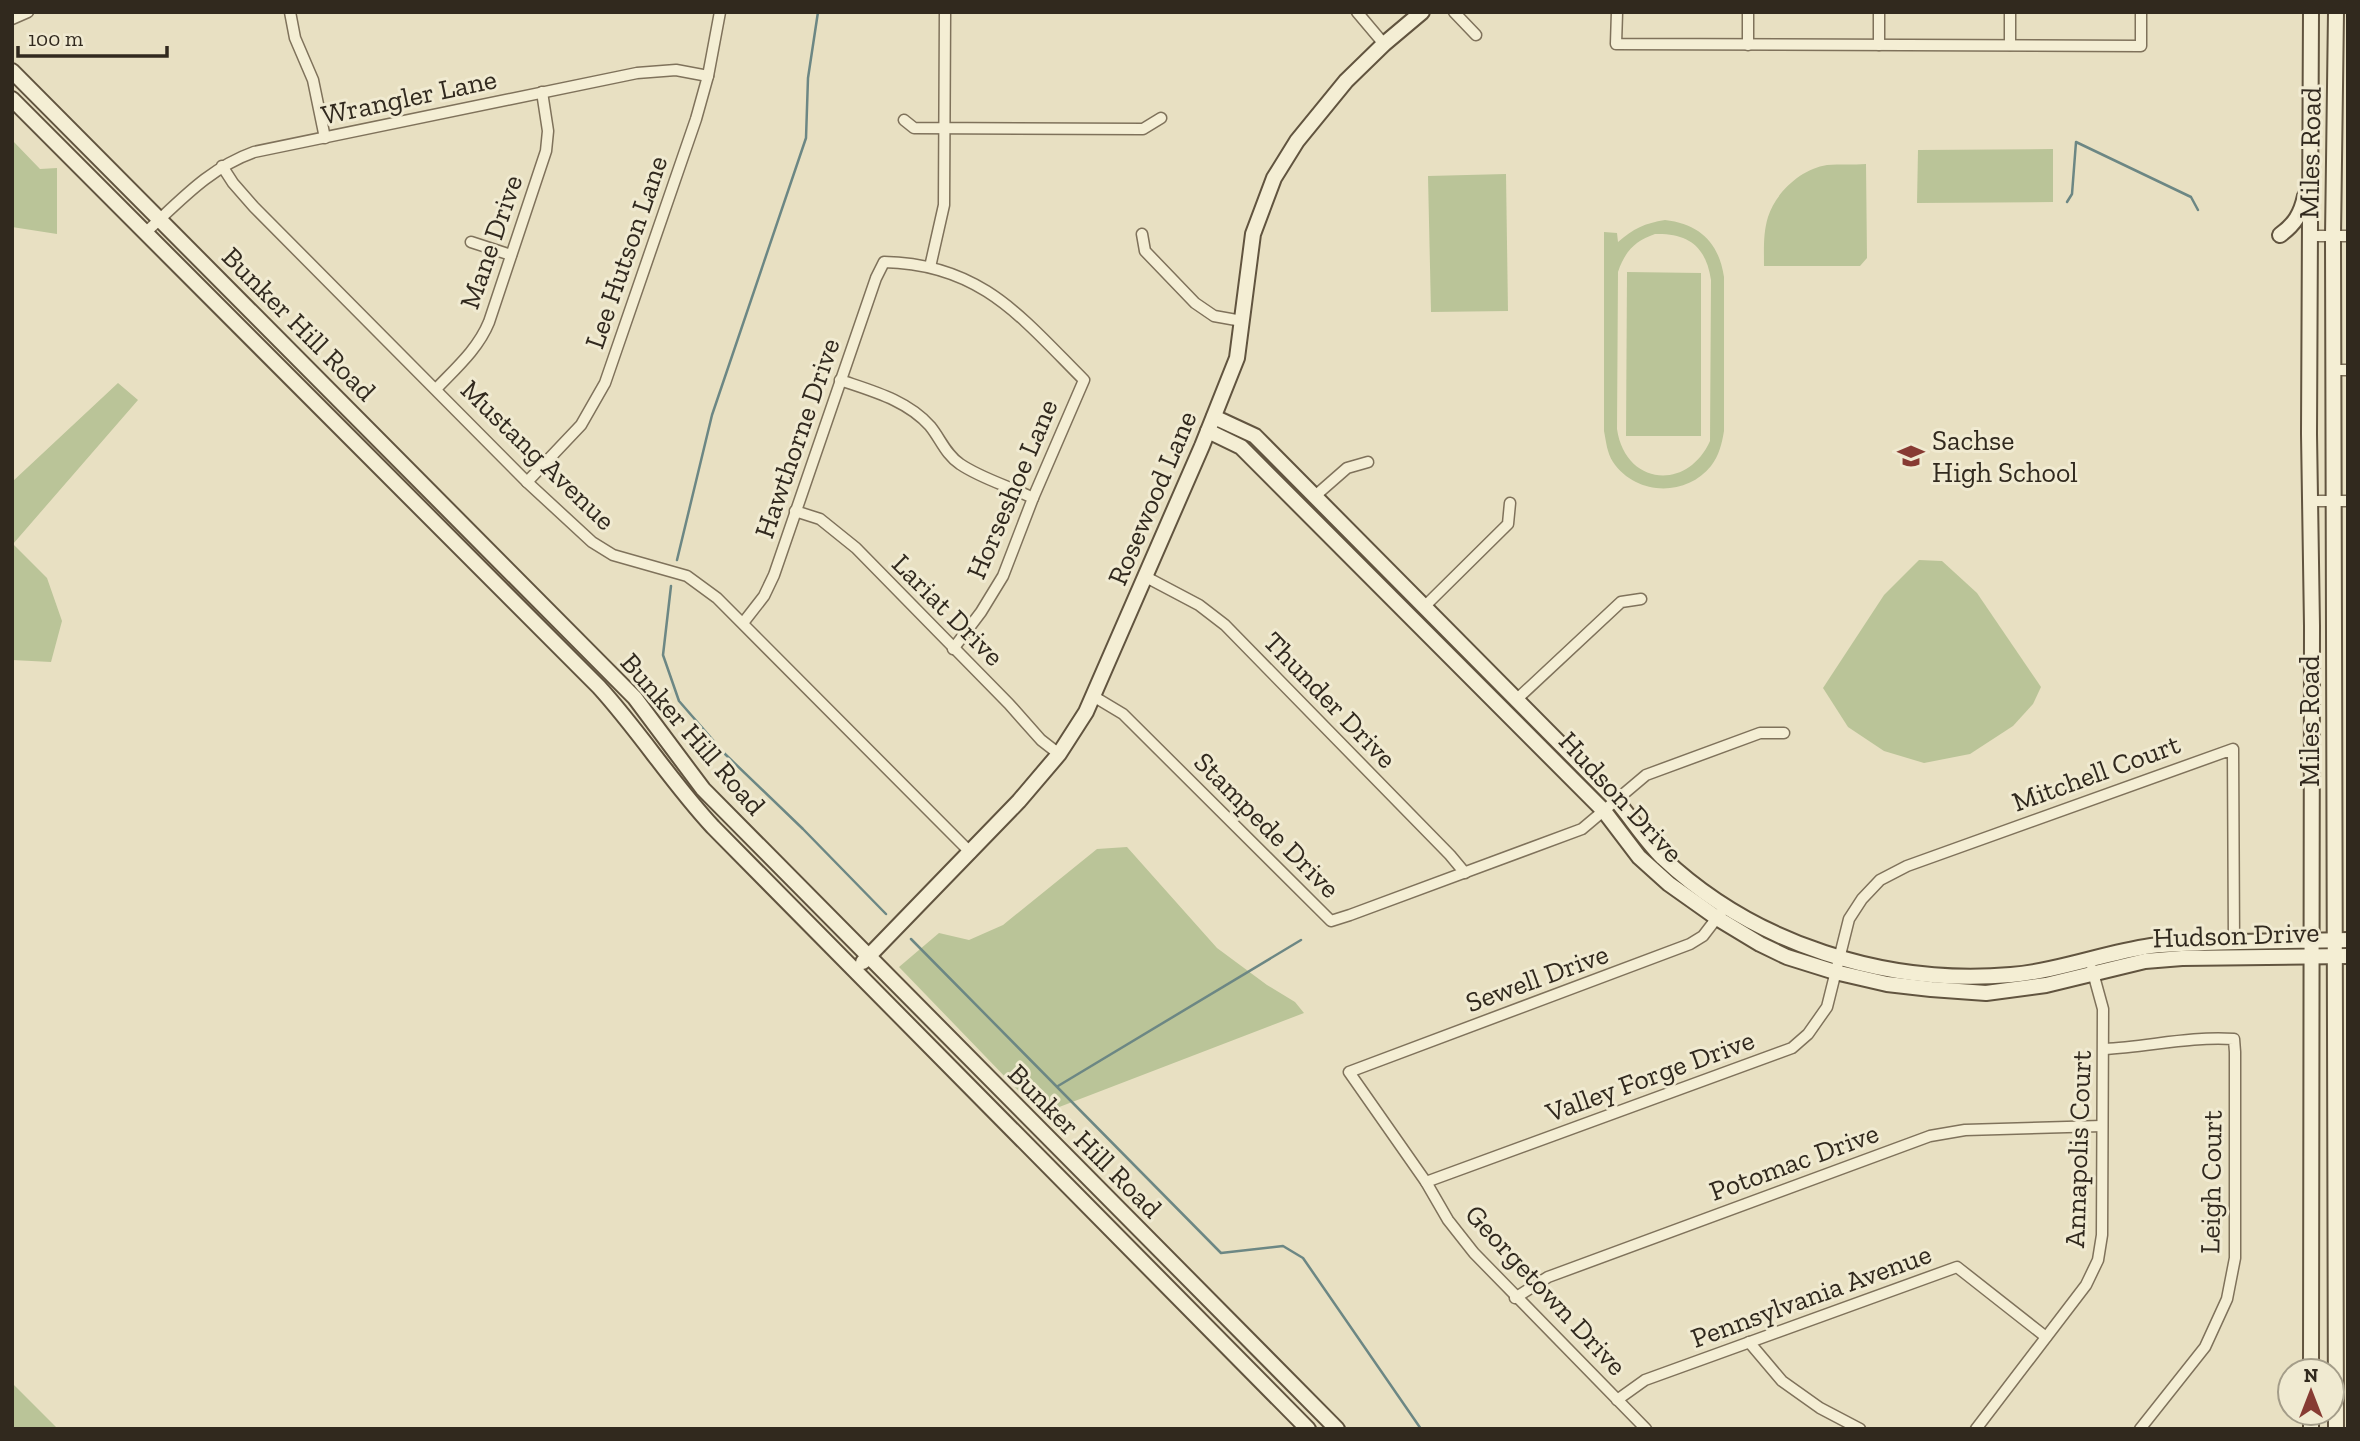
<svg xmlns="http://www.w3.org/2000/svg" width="2360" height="1441" font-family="'Zilla Slab',serif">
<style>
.green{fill:#bac498;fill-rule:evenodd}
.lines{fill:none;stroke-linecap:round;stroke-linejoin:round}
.stream{stroke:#6c8784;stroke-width:2.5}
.street-casing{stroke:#7f725b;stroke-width:13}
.secondary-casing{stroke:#61543f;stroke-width:18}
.street{stroke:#f4eed4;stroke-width:10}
.secondary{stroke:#f4eed4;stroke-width:14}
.labels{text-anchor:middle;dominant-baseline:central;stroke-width:6;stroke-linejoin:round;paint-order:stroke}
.street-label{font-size:28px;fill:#31291e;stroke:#f0ead1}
.poi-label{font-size:28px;fill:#31291e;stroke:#f0ead1;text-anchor:start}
</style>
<rect width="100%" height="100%" fill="#e8e0c2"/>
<!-- green -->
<g class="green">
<polygon points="12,140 40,169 57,168 57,234 12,227"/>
<polygon points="2053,149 2053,202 1917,203 1918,150"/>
<path d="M1866,164l1,94 -7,8h-96c0,-16 -1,-33 4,-49 8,-25 33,-48 59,-52 13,-1 26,0 39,-1z"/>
<polygon points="1506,174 1508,311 1431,312 1428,176"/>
<path d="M1665,220c35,4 54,23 59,57v154c-2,12 -5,25 -13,35 -25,31 -75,30 -98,-4 -6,-9 -7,-21 -9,-31v-199l13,1 1,9c15,-13 27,-19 47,-22zM1655,234c33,-1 51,12 56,46l-1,161c-23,51 -85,44 -93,-12l1,-157c7,-21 17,-31 37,-38z"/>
<polygon points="1627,272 1701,273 1701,436 1626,436"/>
<polygon points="118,383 138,400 13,544 47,578 62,621 51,662 12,660 12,482"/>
<polygon points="1919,560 1942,561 1977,593 2041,687 2033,704 2013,726 1970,754 1924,763 1884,751 1848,727 1823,688 1884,595"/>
<polygon points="1127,847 1217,948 1267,985 1295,1002 1304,1013 1041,1114 899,967 939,933 969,940 1003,925 1097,849"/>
<polygon points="12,1383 58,1429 12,1429"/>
</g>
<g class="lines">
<!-- stream -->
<g class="stream">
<polyline points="2067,202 2072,194 2076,142 2191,197 2198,210"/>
<polyline points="677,560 712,415 806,138 808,78 818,12"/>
<polyline points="671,586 663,655 679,701 725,754 803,829 886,914"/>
<polyline points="911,939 1221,1253 1283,1246 1303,1258 1421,1429"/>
<polyline points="1058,1086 1301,940"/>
</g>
<defs>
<g id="street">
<polyline points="290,12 295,38 313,80 325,138"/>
<polyline points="1357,12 1384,44"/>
<polyline points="1454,12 1476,35"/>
<polyline points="1617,12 1616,44 2141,46 2141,12"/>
<polyline points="2010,12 2010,45"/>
<polyline points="12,19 28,12"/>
<polyline points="1748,45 1748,12"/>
<polyline points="1879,45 1879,12"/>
<polyline points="904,120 914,128 1143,129 1161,118"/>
<polyline points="222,166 233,183 254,207 527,482 592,542 613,555 687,576 717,598 971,853"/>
<path d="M146,232c34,-31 63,-64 108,-80l383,-79 39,-3 32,6"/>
<polyline points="1142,234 1145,251 1195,303 1214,316 1242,321"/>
<polyline points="2310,236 2348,236"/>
<polyline points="471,242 511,255"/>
<polyline points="930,267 944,205 945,12"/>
<polyline points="2333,370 2348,370"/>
<path d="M840,380c32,11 67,20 90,46 10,12 16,29 30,38 22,15 49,22 73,34"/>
<path d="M436,389c20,-21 42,-40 53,-67l57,-171 2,-20 -6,-39"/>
<polyline points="527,482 581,425 605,383 696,119 708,76 720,12"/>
<polyline points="1315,496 1347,468 1368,462"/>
<polyline points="2311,501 2348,501"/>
<polyline points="795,511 820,519 856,548 1009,704 1041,740 1059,754"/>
<polyline points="1146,577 1199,605 1225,625 1450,855 1465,873"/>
<polyline points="1425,606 1508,524 1510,503"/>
<path d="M743,623l21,-27 10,-21 102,-297 8,-16c97,2 137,55 200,118l-51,118 -30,78 -22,36 -28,37"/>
<polyline points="1093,696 1123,714 1331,921 1350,915 1582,829 1646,775 1760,733 1784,733"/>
<polyline points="1516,700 1621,602 1641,599"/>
<path d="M2104,1049c44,-2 85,-13 130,-10l1,13v206l-8,41 -22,48 -65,82"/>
<polyline points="1426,1182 1792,1048 1808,1034 1827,1007 1849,919 1862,899 1880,880 1907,866 2233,749 2234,942"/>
<polyline points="1515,1298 1548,1277 1930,1136 1965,1130 2102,1126"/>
<polyline points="1749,1342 1782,1381 1820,1408 1860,1429"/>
<polyline points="1617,1400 1645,1380 1957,1267 2046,1337"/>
<polyline points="1646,1429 1474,1253 1448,1220 1426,1182 1349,1072 1690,944 1703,936 1726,906"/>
<polyline points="1976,1429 2086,1285 2098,1260 2102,1235 2103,1009 2092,969"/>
</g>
<g id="secondary">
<polyline points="2311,12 2309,434 2312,626 2311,1371"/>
<polyline points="12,71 635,698 703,789 1337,1429"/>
<path d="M12,99l587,588c41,45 73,96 114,140l595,602"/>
<path d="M2280,235c15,-11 21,-21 25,-39"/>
<path d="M1214,417l41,19 361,364c16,19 29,40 47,58 91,86 223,128 348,117 47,-4 93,-22 140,-29 18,-2 36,-2 53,-3 48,-2 96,-2 144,-3"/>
<polyline points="1208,431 1241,447 1604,811 1639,857 1669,884 1717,918 1760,944 1787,957 1835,972 1887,984 1931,989 1986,993 2046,985 2145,961 2182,958 2348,956"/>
<polyline points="863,962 1019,801 1059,754 1086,712 1202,446 1237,358 1253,234 1274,178 1297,141 1346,81 1384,44 1422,12"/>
<polyline points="2311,1413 2311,1429"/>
<polyline points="2336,1429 2333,236 2336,12"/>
</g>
</defs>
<!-- street casing -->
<use href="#street" class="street-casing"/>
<!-- secondary casing -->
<use href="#secondary" class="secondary-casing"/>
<!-- street -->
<use href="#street" class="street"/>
<!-- secondary -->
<use href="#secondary" class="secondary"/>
</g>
<!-- icons -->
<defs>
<symbol id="school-bare" viewBox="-9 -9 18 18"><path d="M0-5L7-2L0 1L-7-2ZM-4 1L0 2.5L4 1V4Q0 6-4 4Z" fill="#873b33" stroke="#f0ead1" stroke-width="2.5" paint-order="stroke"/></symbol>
</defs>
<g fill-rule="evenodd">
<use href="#school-bare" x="1892" y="437" width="38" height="38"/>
</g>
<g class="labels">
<!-- street labels -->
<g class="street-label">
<text transform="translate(409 97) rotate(-12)">Wrangler Lane</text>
<text transform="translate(2310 153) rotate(-89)">Miles Road</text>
<text transform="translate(491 242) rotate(-71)">Mane Drive</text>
<text transform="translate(626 252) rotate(-71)">Lee Hutson Lane</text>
<text transform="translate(299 324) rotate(45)">Bunker Hill Road</text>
<text transform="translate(797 438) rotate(-71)">Hawthorne Drive</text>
<text transform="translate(538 455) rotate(44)">Mustang Avenue</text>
<text transform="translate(1012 489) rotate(-67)">Horseshoe Lane</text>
<text transform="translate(1152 498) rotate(-67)">Rosewood Lane</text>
<text transform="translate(948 610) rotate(45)">Lariat Drive</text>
<text transform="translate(1330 700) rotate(46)">Thunder Drive</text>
<text transform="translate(2309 721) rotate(-90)">Miles Road</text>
<text transform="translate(693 734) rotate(49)">Bunker Hill Road</text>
<text transform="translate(2096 773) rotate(-20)">Mitchell Court</text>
<text transform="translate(1621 797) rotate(47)">Hudson Drive</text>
<text transform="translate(1267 825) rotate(45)">Stampede Drive</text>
<text transform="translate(2236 935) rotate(-2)">Hudson Drive</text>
<text transform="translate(1537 978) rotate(-20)">Sewell Drive</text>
<text transform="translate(1650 1076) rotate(-20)">Valley Forge Drive</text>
<text transform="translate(1085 1141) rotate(45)">Bunker Hill Road</text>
<text transform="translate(2078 1149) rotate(-88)">Annapolis Court</text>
<text transform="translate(1794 1162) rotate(-20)">Potomac Drive</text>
<text transform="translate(2211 1182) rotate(-89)">Leigh Court</text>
<text transform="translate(1546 1290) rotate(47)">Georgetown Drive</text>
<text transform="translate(1811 1296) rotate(-20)">Pennsylvania Avenue</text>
</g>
<!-- poi labels -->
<g class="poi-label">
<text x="1932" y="440">Sachse<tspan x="1932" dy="32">High School</tspan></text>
</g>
</g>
<!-- border -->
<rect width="2360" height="1441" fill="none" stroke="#31291e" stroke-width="28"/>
<!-- north arrow -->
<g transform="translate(2311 1392)"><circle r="33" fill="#f0ead1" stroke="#a49d89" stroke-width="2"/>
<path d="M0-5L12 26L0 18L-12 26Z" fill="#873b33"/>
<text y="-10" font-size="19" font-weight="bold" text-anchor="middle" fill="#31291e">N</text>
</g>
<!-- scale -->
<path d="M18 46v10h149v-10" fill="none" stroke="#31291e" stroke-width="3.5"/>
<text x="28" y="46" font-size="21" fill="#31291e" stroke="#f0ead1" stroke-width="5" paint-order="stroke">100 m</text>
</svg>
